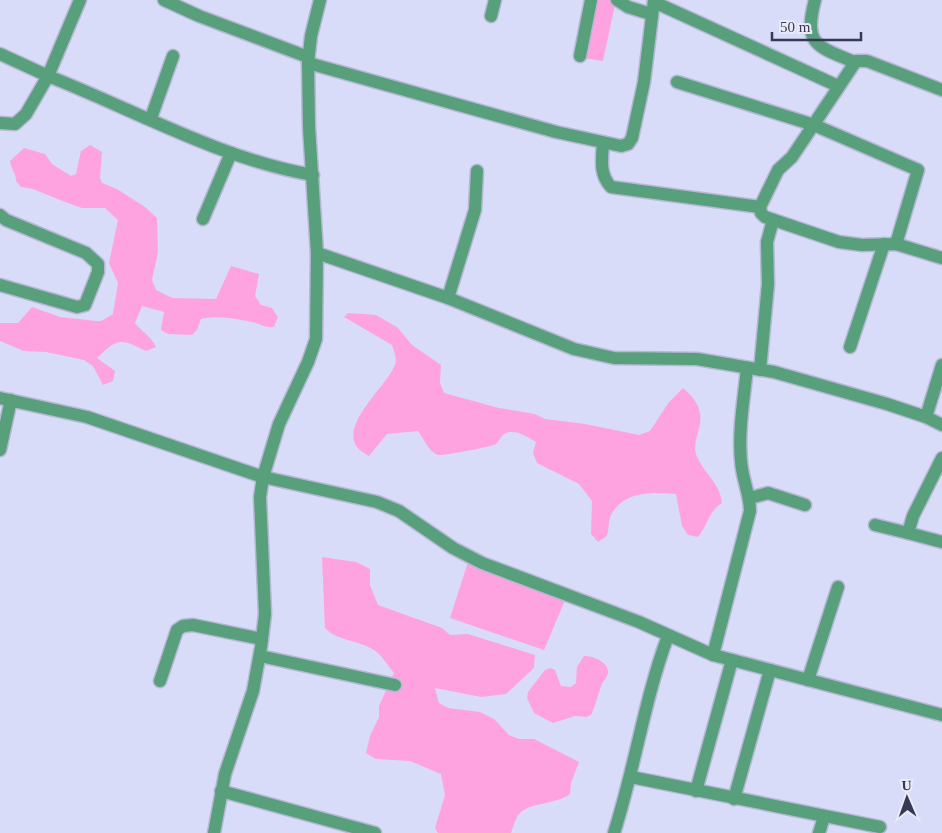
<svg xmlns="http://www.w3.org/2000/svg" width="942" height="833" font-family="'Times New Roman',serif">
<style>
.green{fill:#ffa2e0}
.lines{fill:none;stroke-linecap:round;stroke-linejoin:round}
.minor-casing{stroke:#b5b8d4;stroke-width:15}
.minor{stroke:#589f7b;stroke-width:12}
</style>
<rect width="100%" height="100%" fill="#d9dcf8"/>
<!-- green -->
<g class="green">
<polygon points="586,0 616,0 603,61 576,57"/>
<path d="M90,145l12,7 -2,26 2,5 15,6 28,18 12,11 1,34 -6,28 4,10 16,8 44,1 15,-33 28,8 -4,22 6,9 11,3 6,9 -4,10c-9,1 -13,-3 -22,-5 -16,-3 -35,-7 -51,-3l-4,11 -5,5 -24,-1 -7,-4 3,-18 -22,-6 -7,17c7,9 16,13 21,24l-10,4c-26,-13 -28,-13 -49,7l18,13 -2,10 -10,4 -10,-19 -9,-6 -38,-8 -22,-1 -24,-10v-18h18l14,-16 28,10 36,4h5l12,-7 5,-31 -9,-20 9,-43 -13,-12h-23l-17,-6 -32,-13 -12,-2 -5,-6c0,-8 -5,-12 -6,-20l14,-13 21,6 7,10 19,12 5,-2 5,-23z"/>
<path d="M348,313l28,2 21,12 15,18 29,20 -1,18 4,10 55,15 36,6 10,5 40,5 54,11 11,-4 19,-29 14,-14c36,30 3,48 15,71 9,17 22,25 24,44 -14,9 -14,22 -24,34l-10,-2 -6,-9 -6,-32c-24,-2 -50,-3 -64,19 -4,6 -3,17 -5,23l-9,6 -7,-8 1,-33 -13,-17 -42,-21 -4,-10 3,-11c-8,-5 -23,-15 -33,-7 -3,2 -4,7 -7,9 -5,3 -53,12 -58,11 -10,-4 -14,-16 -20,-24l-31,3 -18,22c-43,-20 15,-66 25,-89 4,-6 0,-16 -2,-22l-48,-28z"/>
<path d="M322,557l34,5 14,7v16l8,20 64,23 8,7 18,-1 67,21 -1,13 -28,26 -25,3 -46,-9 4,15 9,5 32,4 14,7 15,16 10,4h15l45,23 -8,21 -1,11c-14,11 -41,8 -51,20 -4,5 -6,14 -8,19h-73l-3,-5 10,-33 -4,-21 -31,-13 -34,-2 -10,-6 4,-17 9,-19v-11l15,-33c-6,-7 -12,-18 -20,-23 -16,-10 -37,-9 -49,-22z"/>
<polygon points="468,562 566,598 544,650 450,618"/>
<path d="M584,656c9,0 25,6 24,17 -1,5 -4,7 -6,11 -4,10 -6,21 -11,31l-5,2 -11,-1 -22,7 -19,-10 -7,-15 1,-6 17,-22 5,-2 5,2 6,16 10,1 5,-4 1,-16z"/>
</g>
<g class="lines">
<defs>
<g id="minor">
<path d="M80,0l-32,76c87,34 172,83 265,99"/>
<polyline points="164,0 199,16 308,57"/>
<polyline points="617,0 628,7 651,14"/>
<path d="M815,0c-12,45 2,46 39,62"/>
<polyline points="654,2 838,86"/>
<polyline points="491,16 495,0"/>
<polyline points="0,54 48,76 26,114 15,124 0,123"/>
<polyline points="580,56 591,0"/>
<polyline points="308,63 556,132 621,146 628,144 632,138 644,82 654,0"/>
<polyline points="677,82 814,125 918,170 896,244"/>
<polyline points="942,90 867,61 856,61 792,157 778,170 760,207 761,213 765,217 839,242 862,245 896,244 942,258"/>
<polyline points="151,118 173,56"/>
<path d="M603,143c-1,16 -4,31 8,44l149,20"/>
<polyline points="0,215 6,220 86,253 98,264 98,272 85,305 77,307 0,285"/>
<polyline points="203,219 231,153"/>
<polyline points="317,253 448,298 574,349 614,358 697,359 774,372 887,404 926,417 942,425"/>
<polyline points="448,298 475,210 477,171"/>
<polyline points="850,347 884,244"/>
<polyline points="760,370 768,284 767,242 773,220"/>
<polyline points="0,398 87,417 263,477 377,502 399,511 453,548 482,563 639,622 713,655 942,715"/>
<polyline points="926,417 942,365"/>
<polyline points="0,450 11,400"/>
<polyline points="942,458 913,516 908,533 942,542"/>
<polyline points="750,498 768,493 805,505"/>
<polyline points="875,525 908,533"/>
<path d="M713,655l37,-144c0,-17 -8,-32 -9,-50 -3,-30 3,-63 6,-93"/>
<polyline points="260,656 395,685"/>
<polyline points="808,680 838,587"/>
<polyline points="160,681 177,630 183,626 193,625 262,639"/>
<polyline points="631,777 880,827"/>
<polyline points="221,791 375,833"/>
<polyline points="696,791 732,660"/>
<polyline points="734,799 770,670"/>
<polyline points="214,833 225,774 253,691 261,647 265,614 260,497 263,477 279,424 308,362 316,339 317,253 309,127 308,63 311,36 320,0"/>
<path d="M614,833c21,-65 30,-133 54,-197"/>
<polyline points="819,833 824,817"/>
</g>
</defs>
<!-- minor casing -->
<use href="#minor" class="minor-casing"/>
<!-- minor -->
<use href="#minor" class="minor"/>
</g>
<!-- north arrow -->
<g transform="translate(907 798) rotate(358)" stroke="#e9ebf9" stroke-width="4" paint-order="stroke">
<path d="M0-4L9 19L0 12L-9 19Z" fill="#373954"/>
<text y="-8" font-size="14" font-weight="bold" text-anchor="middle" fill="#373954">U</text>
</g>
<!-- scale -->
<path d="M772 32v8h89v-8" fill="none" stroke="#373954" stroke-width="2.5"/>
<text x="780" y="32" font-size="15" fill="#373954" stroke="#e9ebf9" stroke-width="4" paint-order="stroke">50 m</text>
</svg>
